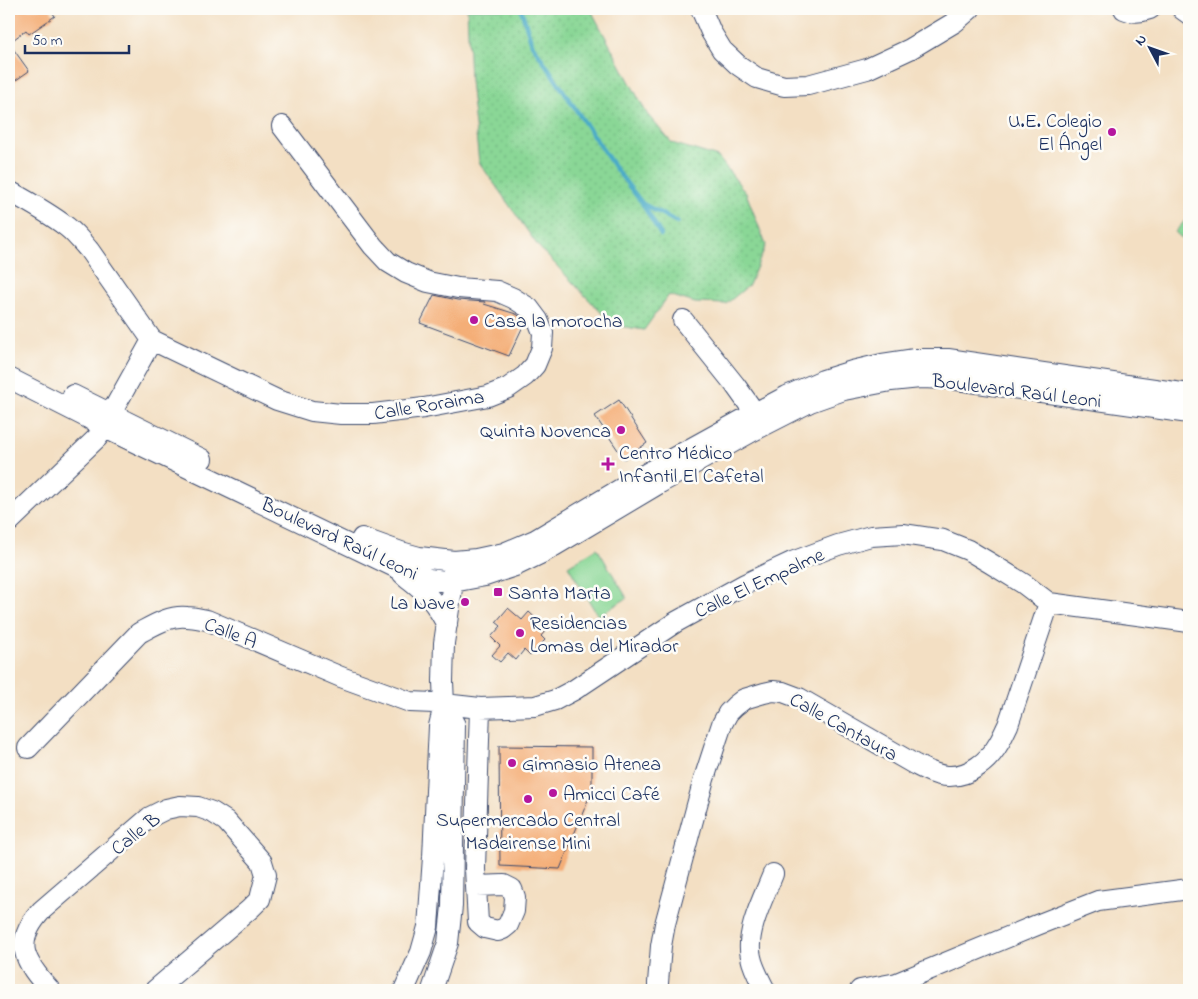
<svg xmlns="http://www.w3.org/2000/svg" width="1198" height="999" font-family="'Indie Flower',sans-serif">
<style>
.grass{fill:#8ad796;stroke:#52837a}
.park{fill:url(#park-dots);stroke:#52837a}
.lines{fill:none;stroke-linecap:round;stroke-linejoin:round}
.stream{stroke:#49aac8;stroke-width:4.5}
.building{fill:#f4ae77}
.minor-casing{stroke:#3b496d;stroke-width:22}
.minor{stroke:#fff;stroke-width:20}
.poi-dot{fill:#b5179e;stroke:#fdfcf7;stroke-width:2}
.labels{text-anchor:middle;stroke-width:5;stroke-linejoin:round;paint-order:stroke}
.poi-label{font-size:20px;fill:#1b2f5e;stroke:#fdfcf7;text-anchor:start}
.street-label{font-size:20px;fill:#1b2f5e;stroke:#fdfcf7}
</style>
<defs>
<pattern id="park-dots" width="8" height="8" patternUnits="userSpaceOnUse" patternTransform="scale(1.25)"><rect width="8" height="8" fill="#8ad796"/><path d="M2 2h.1M6 6h.1" fill="none" stroke="#76b984" stroke-width="1.8" stroke-linecap="round"/></pattern>
</defs>
<rect width="100%" height="100%" fill="#fdfcf7"/>
<filter id="ink" filterUnits="userSpaceOnUse"><feTurbulence type="fractalNoise" baseFrequency=".02" numOctaves="2"/><feDisplacementMap in="SourceGraphic" scale="10" xChannelSelector="R" yChannelSelector="G"/><feConvolveMatrix kernelMatrix="1 2 1 2 8 2 1 2 1" color-interpolation-filters="sRGB"/></filter>
<filter id="wash" filterUnits="userSpaceOnUse"><feTurbulence type="fractalNoise" baseFrequency=".0096" numOctaves="4" result="noise"/><feDisplacementMap in="SourceGraphic" scale="20" xChannelSelector="R" yChannelSelector="G"/><feGaussianBlur stdDeviation="1.12" result="paint"/><feColorMatrix in="noise" values="0 0 0 0 0 0 0 0 0 0 0 0 0 0 0 0 0 1.4 0 .05"/><feComposite in="paint" operator="in"/></filter>
<g filter="url(#wash)">
<rect width="100%" height="100%" fill="#f3dfc3"/>
<!-- grass -->
<path class="grass" d="M1189 216V245L1175 232Z
M597 548 627 598 598 616 568 566Z"/>
<!-- park -->
<path class="park" d="M467 9H592L593 14 647 114 672 143 718 157 746 193 766 245 749 285 726 304 695 303 669 295 644 330 613 325 538 246 479 162 470 81Z"/>
<g class="lines">
<!-- stream -->
<path class="stream" d="M521 9 532 44 615 168 642 203 661 235
M643 204 677 222"/>
</g>
<g id="blocks">
<!-- building -->
<path class="building" d="M9 9H50L55 16 29 34 26 30 9 43Z
M9 43 29 71 9 85Z
M434 295 457 300 485 302 484 304 516 314 521 317 525 322 509 356 420 323Z
M619 400 647 443 624 459 595 416Z
M508 608 522 620 529 612 547 629 541 636 545 640 530 656 524 650 516 660 508 653 500 662 492 655 500 646 491 637 501 626 496 622Z
M499 746 592 747V790L560 869 500 866Z"/>
</g>
</g>
<g filter="url(#ink)">
<use href="#blocks" fill-opacity="0" stroke="#3b496d" stroke-width="1"/>
<g class="lines">
<!-- minor casing -->
<g class="minor-casing">
<path id="minor" d="M701 9 711 32 722 50 738 65 757 78 784 86 808 85 867 69 910 49 955 22 970 9
M1124 9C1133 13 1142 12 1150 9
M1182 9 1189 14
M9 191C29 202 49 213 67 227 75 233 82 242 89 250L152 340 277 400 312 411 341 414H373L424 408 488 396 508 388 525 376 535 365 542 348 543 333 538 320 529 308 513 298 497 291 458 288 428 282 406 273 388 262 373 246 282 126
M683 320 735 385 755 413
M9 378 88 418 103 427 397 568 429 579 453 582 485 576 515 566 544 552 660 483 753 431 810 402 844 390 891 381 920 378 950 379 1189 413
M73 395 202 459
M9 522 98 437 152 340
M362 538 401 552 419 557 454 561 476 559 504 553 535 540 659 466 755 413 787 396 823 380 852 371 882 364 915 359H948L1189 394
M403 574C411 581 420 587 427 595 436 604 441 614 447 625
M28 748 139 633C154 625 169 615 187 617 194 617 201 619 207 620L341 677 410 702 435 703 480 708 535 706 555 700 574 690 676 622 745 584 792 562 838 545 871 536 903 534 943 540 968 550 990 563 1024 584 1049 603 1189 622
M476 886 504 885 512 889 515 897 514 911 508 925 503 929 498 931 485 928 478 922 475 869 480 708
M50 990C24 961 12 943 42 910L150 817 166 809 180 806 198 807 212 812 226 821 262 862 266 875 260 899 250 909 155 990
M404 990 421 952 428 927 433 857 439 726 444 705 443 681 444 643 453 582V568
M432 990 448 943 452 906 455 725 444 705
M658 990V983L661 946 665 924 704 779 717 739 722 724 728 713 735 706 744 699 764 693 773 691 783 692 799 698 914 764C924 769 936 776 948 776 969 777 989 761 999 743 1002 738 1005 731 1008 725L1049 603
M765 990C760 980 753 968 751 957 745 932 764 897 773 874
M860 990 897 983
M899 990 897 983 1037 925 1098 901 1189 889"/>
</g>
<!-- minor -->
<use href="#minor" class="minor"/>
</g>
</g>
<!-- markers -->
<g class="poi-dot">
<circle cx="1112" cy="132" r="5"/>
<circle cx="474" cy="320" r="5"/>
<circle cx="621" cy="430" r="5"/>
<path d="M605.5 456.5h5v5h5v5h-5v5h-5v-5h-5v-5h5z"/>
<rect x="493" y="587" width="10" height="10" rx="2.5"/>
<circle cx="465" cy="602" r="5"/>
<circle cx="520" cy="633" r="5"/>
<circle cx="512" cy="763" r="5"/>
<circle cx="553" cy="793" r="5"/>
<circle cx="528" cy="799" r="5"/>
</g>
<g class="labels">
<!-- poi labels -->
<g class="poi-label">
<text x="1102" y="127" text-anchor="end">U.E. Colegio<tspan x="1102" dy="23">El Ángel</tspan></text>
<text x="484" y="327">Casa la morocha</text>
<text x="611" y="437" text-anchor="end">Quinta Novenca</text>
<text x="619" y="459">Centro Médico<tspan x="619" dy="23">Infantil El Cafetal</tspan></text>
<text x="508" y="599">Santa Marta</text>
<text x="455" y="609" text-anchor="end">La Nave</text>
<text x="530" y="629">Residencias<tspan x="530" dy="23">Lomas del Mirador</tspan></text>
<text x="522" y="770">Gimnasio Atenea</text>
<text x="563" y="800">Amicci Café</text>
<text x="528" y="826" text-anchor="middle">Supermercado Central<tspan x="528" dy="23">Madeirense Mini</tspan></text>
</g>
<!-- street labels -->
<g class="street-label">
<text transform="translate(1017 390) rotate(7)" y="7">Boulevard Raúl Leoni</text>
<text transform="translate(429 404) rotate(-9)" y="7">Calle Roraima</text>
<text transform="translate(340 538) rotate(25)" y="7">Boulevard Raúl Leoni</text>
<text transform="translate(759 582) rotate(-25)" y="7">Calle El Empalme</text>
<text transform="translate(231 632) rotate(21)" y="7">Calle A</text>
<text transform="translate(844 726) rotate(29)" y="7">Calle Cantaura</text>
<text transform="translate(135 833) rotate(-38)" y="7">Calle B</text>
</g>
</g>
<!-- margin -->
<rect width="1198" height="999" fill="none" stroke="#fdfcf7" stroke-width="30"/>
<!-- north arrow -->
<g transform="translate(1150 48) rotate(311)" stroke="#fdfcf7" stroke-width="4" paint-order="stroke">
<path d="M0-4L9 19L0 12L-9 19Z" fill="#1b2f5e"/>
<text y="-8" font-size="14" font-weight="bold" text-anchor="middle" fill="#1b2f5e">N</text>
</g>
<!-- scale -->
<path d="M25 45v8h104v-8" fill="none" stroke="#1b2f5e" stroke-width="2.5"/>
<text x="32" y="45" font-size="15" fill="#1b2f5e" stroke="#fdfcf7" stroke-width="4" paint-order="stroke">50 m</text>
</svg>
